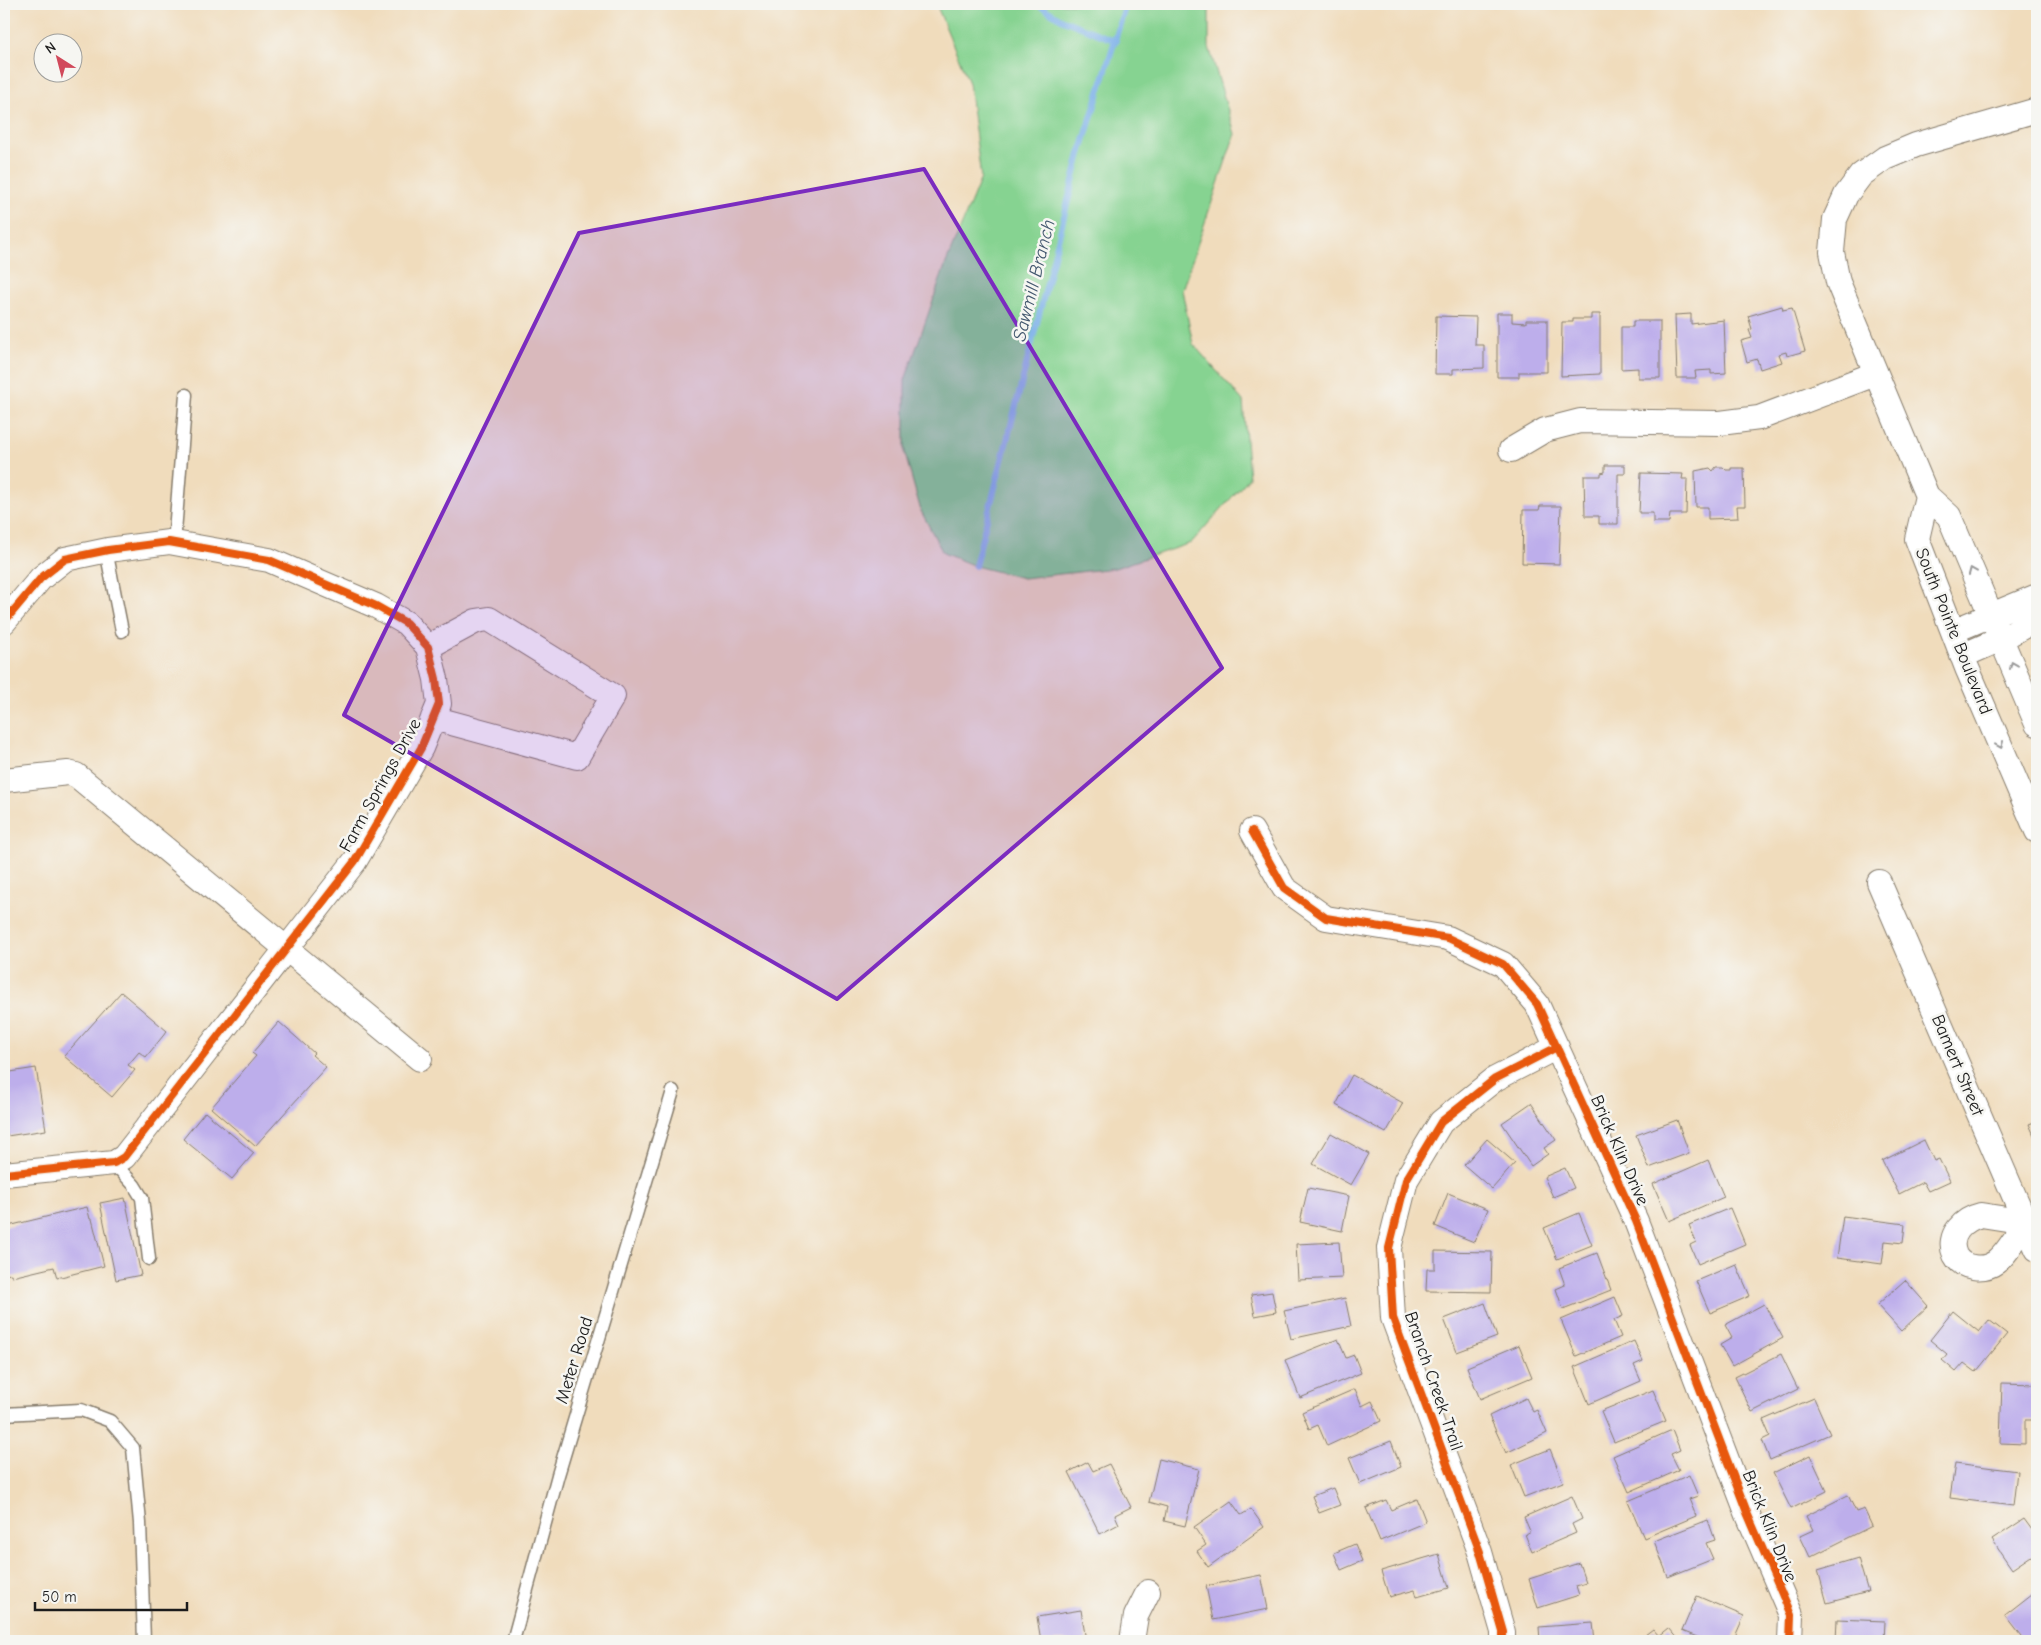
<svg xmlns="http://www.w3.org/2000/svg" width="2041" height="1645" font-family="'Comic Neue',sans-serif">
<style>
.green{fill:#86d391;stroke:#517856}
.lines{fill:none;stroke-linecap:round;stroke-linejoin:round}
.stream{stroke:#7bb0e9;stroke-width:6}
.building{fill:#bdaeeb}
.service-casing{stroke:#867c6c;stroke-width:15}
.minor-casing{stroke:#867c6c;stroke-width:26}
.service{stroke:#fff;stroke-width:12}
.minor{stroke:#fff;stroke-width:24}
.cycleway-casing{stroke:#f6f6f2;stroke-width:11}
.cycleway{stroke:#e8590c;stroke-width:8}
.oneway{stroke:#999}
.marked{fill:#7b2cbf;fill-opacity:0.2;stroke:#7b2cbf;stroke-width:4;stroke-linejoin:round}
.labels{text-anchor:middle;stroke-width:5;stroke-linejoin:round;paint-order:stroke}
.street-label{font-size:18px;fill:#1c1c1c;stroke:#f6f6f2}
.water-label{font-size:19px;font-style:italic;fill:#42576e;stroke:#f6f6f2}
</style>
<rect width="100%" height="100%" fill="#f6f6f2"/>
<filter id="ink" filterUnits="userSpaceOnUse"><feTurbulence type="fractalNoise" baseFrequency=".02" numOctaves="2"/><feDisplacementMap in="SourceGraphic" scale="10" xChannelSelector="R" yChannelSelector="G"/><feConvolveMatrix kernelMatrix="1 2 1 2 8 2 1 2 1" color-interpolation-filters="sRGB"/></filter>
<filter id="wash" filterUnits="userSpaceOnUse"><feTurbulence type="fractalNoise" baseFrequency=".0096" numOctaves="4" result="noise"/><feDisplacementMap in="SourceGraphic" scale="20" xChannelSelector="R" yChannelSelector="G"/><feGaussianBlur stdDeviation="1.12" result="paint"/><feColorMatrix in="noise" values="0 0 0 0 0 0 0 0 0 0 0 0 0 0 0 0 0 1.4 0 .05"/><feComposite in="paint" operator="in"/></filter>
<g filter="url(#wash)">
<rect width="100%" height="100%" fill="#f0dcbc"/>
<!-- green -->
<path class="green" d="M936 4H1209V47L1235 134 1182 290 1193 344 1243 401 1249 478 1191 543 1115 568 1023 578 975 566 943 553 921 511 905 454V380L946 263 981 178 969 83Z"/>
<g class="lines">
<!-- stream -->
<path class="stream" d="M1037 4 1063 20 1116 41
M975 566 1080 154 1126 4"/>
</g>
<g id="blocks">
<!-- building -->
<path class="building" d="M1782 306 1783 310 1792 308 1805 351 1787 356 1786 352 1779 354 1782 362 1760 369 1757 359 1747 362 1741 341 1752 338 1749 330 1752 329 1748 316Z
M1497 313H1512V322L1526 323V320H1547V372H1519V377H1497Z
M1591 314H1600V374L1561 376 1562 322H1573V319H1591Z
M1691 314V324L1724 320 1726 373 1711 374V370L1695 371 1696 378H1677L1675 315Z
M1436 316 1476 317 1475 345H1484V368L1453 369V374H1435Z
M1633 321H1660V378H1638V368L1621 369V327H1633Z
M1605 465H1625V474H1618V524H1599V516H1585L1584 476H1601V473L1605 472Z
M1716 467H1723L1726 470H1731V468H1744L1745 506H1737L1738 518 1708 519V507H1696L1695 471 1710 468 1713 471Z
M1641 473 1683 474 1682 479H1687L1686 514H1670L1669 522H1653V513H1639Z
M1540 506H1561L1559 564 1522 563 1523 510H1539Z
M121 992 167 1031 146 1057 139 1052 128 1065 135 1070 112 1097 64 1056Z
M279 1022 314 1053 312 1055 326 1067 255 1146 211 1108 256 1056 252 1053Z
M36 1068 46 1130 7 1136 6 1130H4V1073Z
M1352 1075 1403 1103 1386 1133 1336 1105Z
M1531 1103 1556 1140 1544 1148 1548 1154 1531 1166 1502 1123Z
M205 1112 254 1153 232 1179 183 1139Z
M1677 1120 1689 1153 1649 1168 1636 1135Z
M2037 1121V1142L2029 1124Z
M1331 1133 1369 1154 1351 1185 1313 1164Z
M1487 1139 1515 1163 1492 1189 1464 1165Z
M1924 1140 1934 1161 1939 1159 1950 1181 1928 1191 1923 1182 1899 1194 1882 1161Z
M1708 1160 1724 1197 1669 1221 1653 1184Z
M1565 1168 1574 1188 1553 1197 1544 1177Z
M1308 1188 1349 1196 1342 1231 1300 1222Z
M1448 1193 1488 1209 1474 1242 1435 1226Z
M125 1198 141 1275 116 1280 100 1203Z
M87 1207 90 1219H92L104 1266 57 1278 54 1267 12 1277 11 1274 4 1275V1227Z
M1730 1208 1745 1244 1698 1264 1690 1245 1696 1242 1689 1225Z
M1579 1213 1592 1245 1557 1259 1544 1228Z
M1843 1216 1905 1224 1903 1243 1885 1241 1882 1264 1837 1258Z
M1339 1242 1342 1278 1298 1280 1296 1244Z
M1435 1251 1492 1252 1491 1292 1426 1291 1427 1269H1435Z
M1597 1253 1611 1290 1563 1309 1556 1289 1565 1285 1559 1268Z
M1736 1264 1750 1296 1710 1313 1696 1281Z
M1905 1280 1928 1306 1901 1331 1877 1305Z
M1272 1292 1276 1312 1255 1316 1251 1295Z
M1615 1297 1623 1316 1614 1320 1621 1337 1576 1356 1561 1320Z
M1345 1298 1351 1326 1291 1339 1284 1311Z
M1485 1303 1497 1337 1457 1352 1444 1319Z
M1764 1304 1783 1338 1732 1366 1720 1345 1732 1338 1725 1325Z
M1953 1311 1979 1332 1989 1320 2007 1334 1976 1372 1964 1363 1956 1372 1942 1360 1947 1354 1930 1340Z
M1338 1339 1346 1358 1354 1355 1361 1373 1300 1398 1285 1360Z
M1634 1341 1643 1361 1634 1365 1641 1381 1589 1404 1574 1367Z
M1519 1345 1532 1377 1480 1399 1467 1367Z
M1781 1354 1798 1389 1752 1412 1735 1377Z
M2002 1383 2036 1384 2035 1420H2025V1444L2000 1443Z
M1355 1389 1362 1406 1372 1401 1381 1421 1327 1446 1318 1425 1309 1429 1302 1412Z
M1653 1390 1666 1421 1614 1442 1601 1411Z
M1526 1398 1533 1412 1537 1410 1547 1433 1506 1453 1489 1416Z
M1814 1398 1830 1434 1770 1460 1762 1440 1770 1436 1763 1420Z
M1672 1430 1680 1450 1671 1454 1679 1470 1629 1492 1613 1456Z
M1391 1441 1401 1467 1360 1484 1349 1458Z
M1550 1449 1563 1482 1524 1497 1511 1465Z
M1810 1455 1827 1491 1791 1509 1773 1473Z
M1159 1459 1199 1469 1185 1526 1164 1521 1167 1507 1149 1502Z
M1088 1462 1093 1471 1109 1464 1131 1507 1115 1515 1119 1524 1100 1534 1069 1472Z
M1955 1463 2017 1471 2013 1506 1950 1498Z
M1689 1475 1698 1496 1689 1499 1696 1516 1644 1538 1628 1501Z
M1333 1488 1340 1505 1319 1513 1312 1496Z
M1848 1495 1856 1512 1864 1509 1872 1526 1810 1557 1800 1536 1813 1530 1806 1516Z
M1572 1496 1582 1519 1572 1524 1576 1533 1532 1552 1525 1534 1530 1531 1524 1517Z
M1417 1499 1426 1522 1380 1541 1366 1508 1386 1500 1391 1510Z
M1231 1501 1241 1515 1251 1509 1264 1527 1208 1567 1197 1551 1206 1545 1194 1527Z
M2024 1519 2032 1530 2037 1526V1552L2012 1569 1992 1540Z
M1708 1520 1715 1540 1706 1543 1713 1559 1668 1577 1654 1541Z
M1355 1544 1362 1561 1341 1570 1334 1553Z
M1439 1554 1449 1588 1417 1597 1415 1590 1389 1597 1381 1571Z
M1858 1558 1868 1592 1827 1603 1818 1570Z
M1579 1563 1586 1583 1576 1586 1579 1595 1538 1608 1529 1579Z
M1261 1575 1268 1609 1213 1620 1206 1586Z
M2037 1590V1641H2025L2005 1615Z
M1697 1596 1744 1616 1733 1641H1707L1682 1631Z
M1081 1610 1086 1641H1041L1037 1617Z
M1837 1619 1885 1621 1884 1641H1836Z
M1593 1623 1595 1641H1540L1539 1627Z
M1669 1628 1680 1641H1637L1653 1629 1659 1636Z"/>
</g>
</g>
<g filter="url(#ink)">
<use href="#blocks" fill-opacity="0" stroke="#867c6c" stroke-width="1"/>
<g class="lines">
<!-- service casing -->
<g class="service-casing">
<path id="service" d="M174 544 186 395
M106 550 122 631
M114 1163 134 1185 142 1198 149 1259
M4 1414 81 1410 110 1421 133 1448 140 1523 144 1641
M513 1641 558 1475 673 1091"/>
</g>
<!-- minor casing -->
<g class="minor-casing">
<path id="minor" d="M1511 450 1545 430 1580 421 1720 423 1759 418 1875 374
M1927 496 1838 282 1832 252 1835 219 1846 195 1861 175 1885 158 1916 145 2037 110
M4 622 41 578 65 559 108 550 169 542 269 560 376 606 406 623 428 647 436 679 439 704 421 748 355 861 124 1157 114 1163 4 1174
M1953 631 2037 596
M428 647 476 621 489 619 613 696 577 757 433 718
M1962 656 2001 639 2037 619
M2037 724 1949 516 1927 496 1917 539 1967 668 2037 831
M4 780 68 773 76 775 420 1059
M1252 831 1284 888 1326 918 1448 938 1503 964 1537 1004 1636 1221 1748 1515 1791 1615 1790 1641
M1879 882 2037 1249
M1981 1215 2026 1222C2017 1235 2008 1253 1996 1262 1984 1271 1962 1269 1955 1255 1946 1235 1964 1219 1981 1215Z
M1132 1641 1136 1616 1148 1592
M1503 1641V1632L1480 1552 1393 1318 1389 1248 1406 1180 1441 1122 1495 1079 1557 1047"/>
</g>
<!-- service -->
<use href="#service" class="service"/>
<!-- minor -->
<use href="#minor" class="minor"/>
<!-- cycleway casing -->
<g class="cycleway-casing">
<path id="cycleway" d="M4 622 41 578 65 559 108 550 169 542 269 560 376 606 406 623 428 647 436 679 439 704 421 748 355 861 124 1157 114 1163 4 1174
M1252 831 1284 888 1326 918 1448 938 1503 964 1537 1004 1636 1221 1748 1515 1791 1615 1790 1641
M1503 1641V1632L1480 1552 1393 1318 1389 1248 1406 1180 1441 1122 1495 1079 1557 1047"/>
</g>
<!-- cycleway -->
<use href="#cycleway" class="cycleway"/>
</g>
<!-- one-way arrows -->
<defs><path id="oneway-chevron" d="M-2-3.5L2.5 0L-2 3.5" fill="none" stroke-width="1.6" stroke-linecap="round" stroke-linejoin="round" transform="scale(1.25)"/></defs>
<g class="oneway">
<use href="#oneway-chevron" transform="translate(1972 571) rotate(-113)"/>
<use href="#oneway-chevron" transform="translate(2013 665) rotate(-113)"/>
<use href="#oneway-chevron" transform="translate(2000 745) rotate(67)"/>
</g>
</g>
<!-- marked area -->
<path class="marked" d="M924 169 1222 668 837 999 344 715 579 233Z"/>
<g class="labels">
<!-- street labels -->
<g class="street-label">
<text transform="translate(1954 631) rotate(68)" y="6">South Pointe Boulevard</text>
<text transform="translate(380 785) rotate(-61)" y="6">Farm Springs Drive</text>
<text transform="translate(1958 1065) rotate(67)" y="6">Bamert Street</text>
<text transform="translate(1620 1150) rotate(66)" y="6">Brick Klin Drive</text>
<text transform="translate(574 1360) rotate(-73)" y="6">Meter Road</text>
<text transform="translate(1434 1381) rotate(71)" y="6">Branch Creek Trail</text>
<text transform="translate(1770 1526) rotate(68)" y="6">Brick Klin Drive</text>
</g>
<!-- water labels -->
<g class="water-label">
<text transform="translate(1033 280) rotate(-76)" y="7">Sawmill Branch</text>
</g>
</g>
<!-- margin -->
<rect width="2041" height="1645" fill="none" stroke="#f6f6f2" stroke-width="20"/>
<!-- north arrow -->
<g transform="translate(58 58) rotate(324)"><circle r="24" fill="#f6f6f2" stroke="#9f9f9c"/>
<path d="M0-4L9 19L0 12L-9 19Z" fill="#d1495b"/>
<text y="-8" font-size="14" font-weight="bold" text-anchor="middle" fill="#1c1c1c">N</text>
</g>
<!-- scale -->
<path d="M35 1602v8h152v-8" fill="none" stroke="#1c1c1c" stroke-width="2.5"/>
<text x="42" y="1602" font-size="15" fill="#1c1c1c" stroke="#f6f6f2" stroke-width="4" paint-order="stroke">50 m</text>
</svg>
